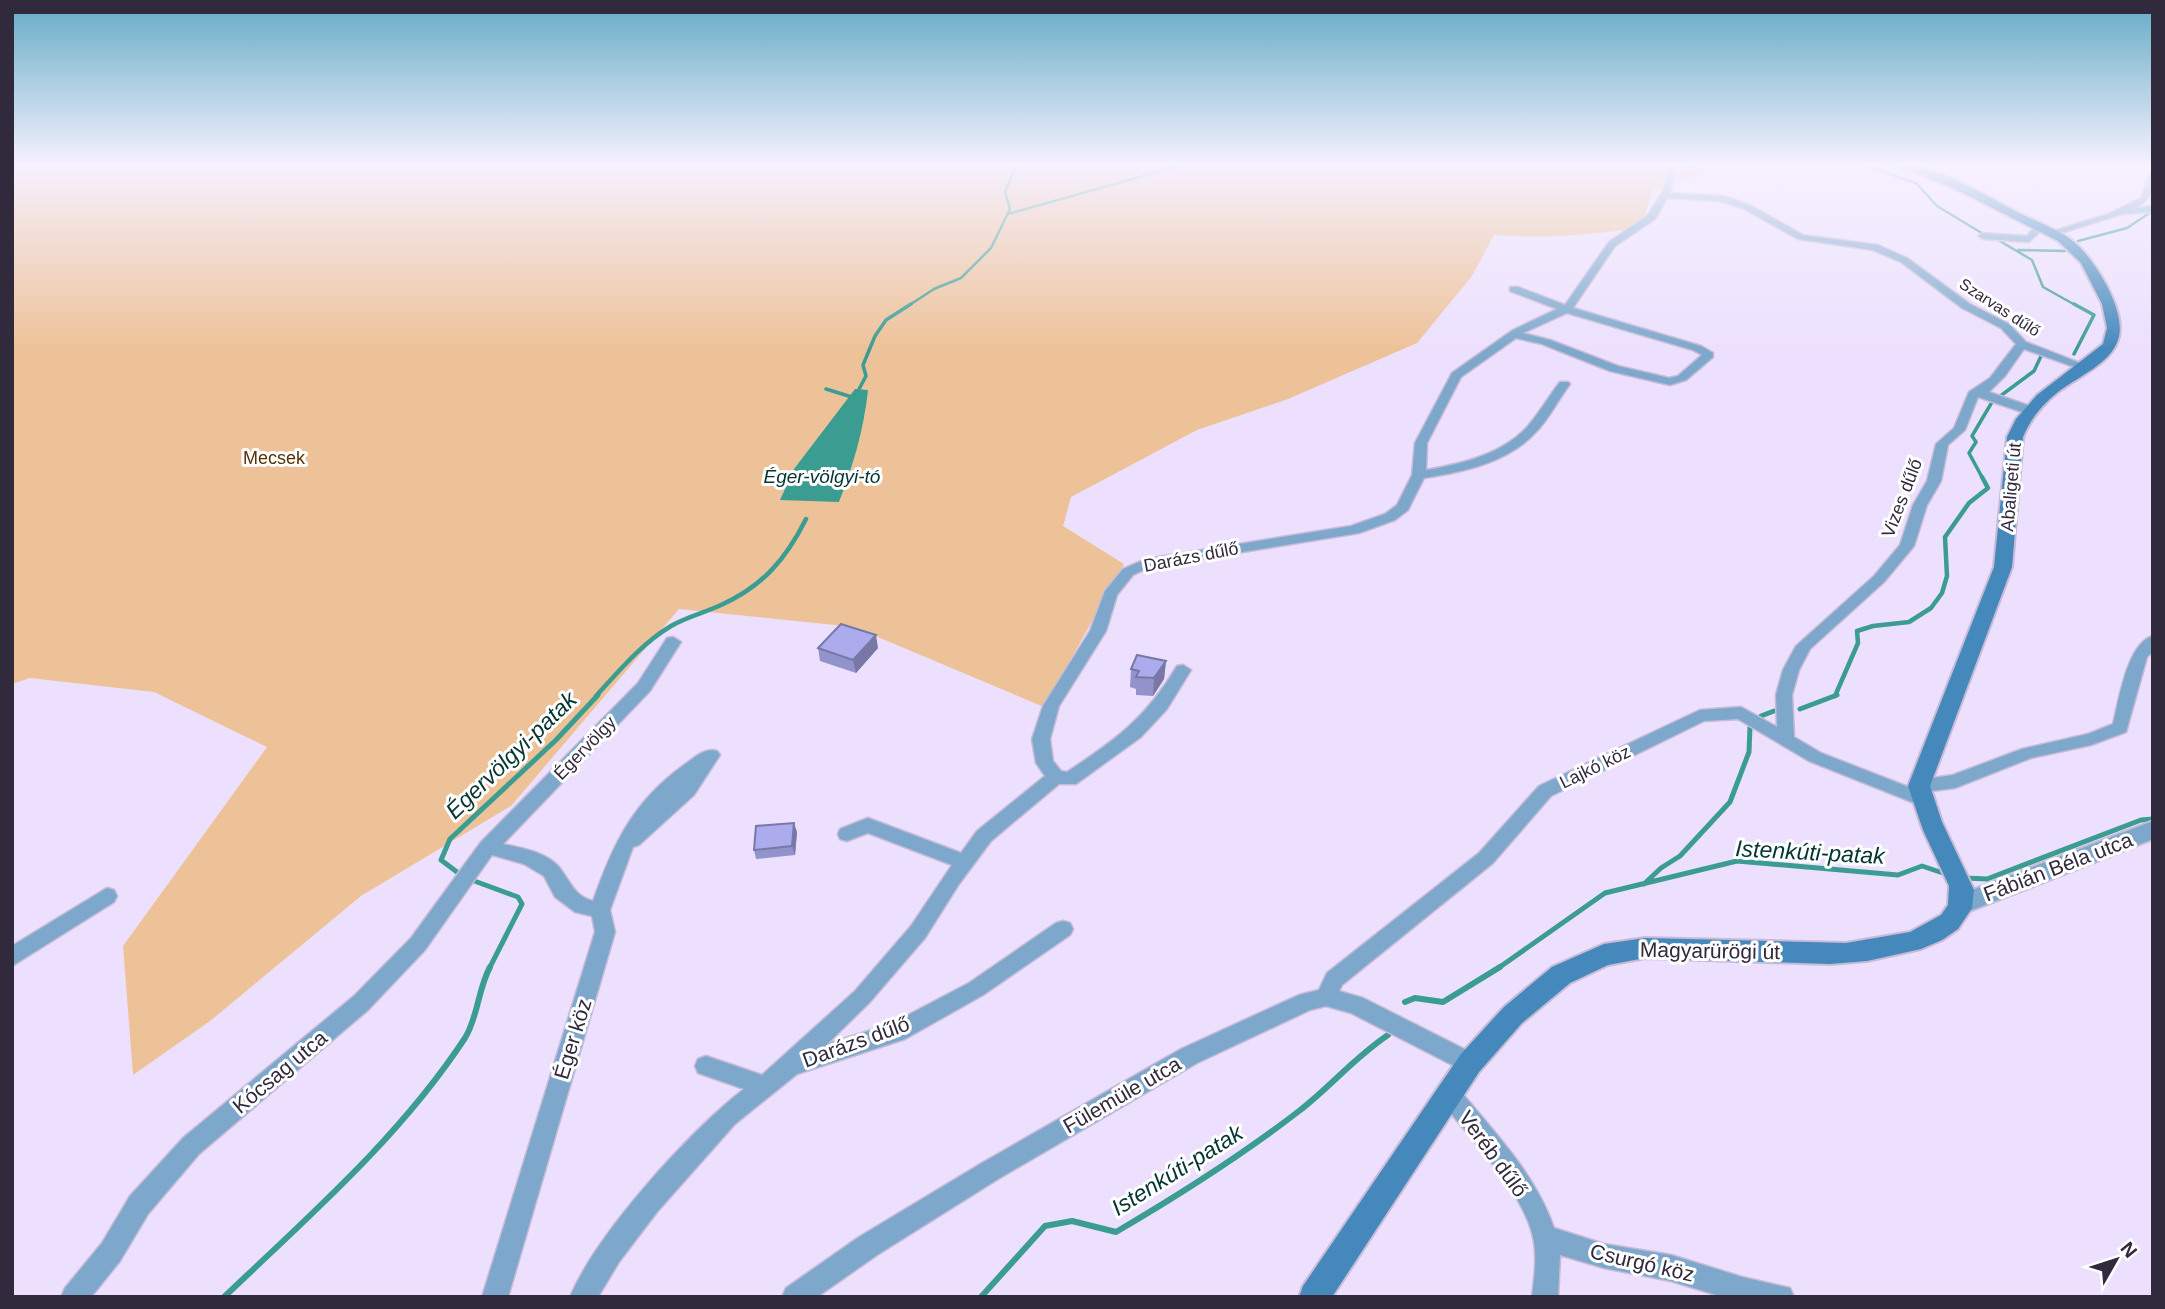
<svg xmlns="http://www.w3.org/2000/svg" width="2165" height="1309" font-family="Arial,sans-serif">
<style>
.green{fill:#eec298;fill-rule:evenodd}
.water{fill:#3b9d91}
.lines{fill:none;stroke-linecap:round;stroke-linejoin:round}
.stream-far4{stroke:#3b9d91;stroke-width:2.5}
.stream-far3{stroke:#3b9d91;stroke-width:3.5}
.stream-far2{stroke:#3b9d91;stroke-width:4.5}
.stream-far1{stroke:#3b9d91;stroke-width:5}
.stream{stroke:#3b9d91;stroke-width:6}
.minor-casing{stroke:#c7bbd7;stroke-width:3}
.tertiary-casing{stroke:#c7bbd7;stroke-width:4}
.secondary-casing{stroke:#c7bbd7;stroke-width:4}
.minor{fill:#7da8cb;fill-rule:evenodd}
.tertiary{fill:#7da8cb;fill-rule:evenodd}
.secondary{fill:#4588bb;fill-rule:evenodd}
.wall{fill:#9393cc}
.shaded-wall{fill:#7878a6}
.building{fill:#ababed;stroke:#7878a6;stroke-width:2}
.labels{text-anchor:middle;stroke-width:6;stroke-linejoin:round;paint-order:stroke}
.far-street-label{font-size:16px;fill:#31293c;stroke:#fff}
.park-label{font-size:18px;fill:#553208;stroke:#fff}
.street-label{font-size:18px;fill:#31293c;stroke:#fff}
.water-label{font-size:19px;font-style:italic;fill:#053530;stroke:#fff}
.near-street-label{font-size:21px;fill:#31293c;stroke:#fff}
.near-water-label{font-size:23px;font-style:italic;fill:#053530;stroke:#fff}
</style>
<rect width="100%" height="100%" fill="#ece0fe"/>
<!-- green -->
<path class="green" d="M12 166H1690L1706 172 1653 190 1642 223 1638 228C1589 235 1543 239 1494 235L1472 276 1417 343 1288 399 1197 430 1071 497 1063 526 1124 564 1044 707 854 627 679 609 511 806 361 896 210 1021 133 1075 123 946 267 747 154 692 30 678 12 684ZM865 413 850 473 839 502 794 469 826 429Z"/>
<!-- water -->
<path class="water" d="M855 389 868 390C864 429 853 466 839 502L780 500 794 469Z"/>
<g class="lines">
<!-- stream-far4 -->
<path class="stream-far4" d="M1867 166 1916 183 1937 206 1985 235
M1008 214 1179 166
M1998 240 2032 260 2043 287 2077 306
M2078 241 2127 228 2151 212
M2018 250 2065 251 2067 247
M908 306 934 289 961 278 991 248 1010 209 1005 192 1016 166"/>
<!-- stream-far3 -->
<path class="stream-far3" d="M2074 304 2094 315 2074 354
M826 389 855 398
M857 393 866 376 863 365 875 336 886 320 911 304
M1999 397 2034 371 2042 354
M1983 479 1969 453 1976 442 1972 436 1992 402"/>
<!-- stream-far2 -->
<path class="stream-far2" d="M596 696C619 671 641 644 671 626 686 617 704 613 721 605 763 586 786 559 806 519
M1835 696 1858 643 1857 631 1873 626 1909 622 1931 608 1942 593 1947 576 1945 537 1969 503 1988 488 1982 477"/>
<!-- stream-far1 -->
<path class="stream-far1" d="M1800 709 1837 695
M1761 716 1774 711
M461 875 441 860 450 839 556 740 598 695
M1965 878 1987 879 2141 820 2153 819
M469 879 518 897 522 904 489 969
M1644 884 1661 868 1680 856 1730 802 1749 752 1750 727
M1497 969 1605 893 1737 861 1898 875 1922 866 1946 874"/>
<!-- stream -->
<path class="stream" d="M1405 1002 1415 998 1443 1002 1500 967
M224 1297C309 1216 400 1137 465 1038 478 1017 478 989 490 967
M981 1297 1045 1226 1072 1221 1116 1232C1179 1195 1241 1156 1299 1111 1330 1087 1355 1057 1388 1035"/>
<!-- minor casing -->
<g class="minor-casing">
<path id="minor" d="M1669 166H1677L1670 193 1724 196 1750 205 1803 235 1878 245 1907 258 1970 304 2009 324 2026 342 2090 367 2080 369 2024 349 2005 376 1989 392 2033 407V413H2025L1978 397 1965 430 1948 445 1941 481 1927 505 1914 546 1884 582 1810 649 1799 670 1792 695 1794 737 1821 753 1911 788 1913 781 1953 775 2022 749 2088 734 2113 724C2119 701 2127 643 2153 636V651L2147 657 2126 732 2091 745 2031 758 1955 788 1923 792 1931 799 1928 804 1922 806 1809 761 1738 719 1704 721 1551 796 1493 863 1342 985 1339 991 1363 998 1478 1056 1481 1063 1478 1070 1470 1073 1462 1070 1351 1013 1326 1006 1310 1010 1197 1063 998 1179 877 1255 817 1297H782L786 1288 859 1237 982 1163 1181 1049 1299 995 1319 990 1327 973 1479 853 1539 786 1700 710 1741 707 1777 727 1776 695 1783 670 1796 646 1874 576 1900 545 1913 505 1927 481 1936 444 1954 428 1969 392 1990 378 2016 344 2001 328 1962 308 1901 262 1873 250 1798 239 1744 209 1720 201 1667 198 1655 219 1615 246 1573 308 1701 346 1713 353V357L1686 380 1670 385 1610 371 1542 344 1516 338 1461 377 1427 443 1426 470C1462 464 1503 454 1528 426 1540 412 1549 396 1560 382H1568L1570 384C1558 400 1549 419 1535 433 1507 463 1462 472 1424 478L1408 510 1395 520 1359 533 1150 567 1133 575 1117 595 1106 631 1059 706 1050 739 1053 761 1061 771 1067 772C1117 739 1146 718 1177 666L1183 665 1191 670 1167 709 1141 737 1076 784H1059L991 841 959 884 925 938 869 1003 827 1044 891 1024 969 983 1056 923 1063 921 1070 923 1073 929 1070 935 983 995 905 1039 797 1074 735 1124 657 1212 619 1262 598 1297H570C597 1233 689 1132 744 1089L698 1073 695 1066 698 1059 706 1056 762 1075 855 991 911 926 952 865 868 833 847 841 840 839 838 834 840 829 868 818 961 853 977 831 1045 776 1036 763 1032 739 1043 706 1090 631 1105 591 1123 569 1146 559 1351 526 1385 514 1397 505 1412 475 1415 443 1452 373 1513 330 1557 309 1510 291V287H1518L1565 305 1609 242 1648 215 1663 191ZM1567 313 1693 350 1702 355 1678 376 1669 378 1618 366 1550 340 1523 333Z
M2153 173C2153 191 2152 199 2135 208L2153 206V212L2122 214 2052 236 2047 233 2108 214 2141 198 2149 175Z
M2038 223 2041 224 2043 229 2029 242 1983 239 1978 236 1983 233 2027 236Z
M673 637 681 642 650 691 503 844C521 848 546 852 559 867 570 881 574 896 593 901 614 842 633 802 684 765 694 758 705 747 717 751L720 755 694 795 639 845 633 847 610 910 615 932 508 1297H482L595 932 592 916 575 912 555 897 544 876 524 864 492 855 425 950 368 1010 199 1154 148 1214 120 1261 91 1297H61L65 1288 102 1243 130 1196 183 1138 354 996 411 938 481 842 638 683 667 638Z
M107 888 114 890 117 896 114 902 12 966V946Z
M1449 1084 1457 1087C1493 1131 1535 1173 1554 1228L1604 1244 1671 1255 1742 1277 1790 1288 1794 1297H1723L1671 1281 1604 1268 1560 1255 1558 1297H1532C1534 1279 1537 1260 1534 1242 1526 1193 1471 1140 1441 1101L1438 1094 1441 1087Z"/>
</g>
<!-- tertiary casing -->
<g class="tertiary-casing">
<path id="tertiary" d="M2153 821V839L1962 914 1954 911 1950 904 1954 897Z"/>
</g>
<!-- secondary casing -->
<g class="secondary-casing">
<path id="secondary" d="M1900 166C1943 166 1985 196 2023 215 2040 223 2059 230 2074 242 2095 259 2128 313 2118 340 2110 364 2077 377 2058 392 2042 405 2031 418 2023 437L2012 567 1930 786 1942 822 1974 890 1972 908 1958 929 1942 940 1921 949 1867 961 1830 964 1645 958 1608 965 1570 983 1522 1023 1479 1072 1332 1297H1299L1303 1286 1461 1054 1504 1007 1552 967 1604 944 1645 938 1846 943 1910 932 1941 915 1948 905 1949 886 1923 830 1908 786 1994 567 2007 437 2016 419 2037 395 2103 344 2107 328 2102 304 2081 263 2058 241 1959 191Z"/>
</g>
<!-- minor -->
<use href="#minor" class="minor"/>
<!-- tertiary -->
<use href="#tertiary" class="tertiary"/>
<!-- secondary -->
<use href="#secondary" class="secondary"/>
</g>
<!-- wall -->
<path class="wall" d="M818 648H878L856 673 820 661Z
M1166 661 1164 679 1153 696 1136 695V689L1130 687 1131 669Z
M797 832 795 855 756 859 754 850Z"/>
<!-- shaded-wall -->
<path class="shaded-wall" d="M876 635 878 648 856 673 853 660Z
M1166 661 1164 679 1153 696 1154 678Z
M794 823 797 832 795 855 792 846Z"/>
<!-- building -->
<path class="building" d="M841 624 876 635 853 660 818 648Z
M1137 655 1166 661 1154 678 1136 677 1139 671 1131 669Z
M794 823 792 846 754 850 756 826Z"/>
<!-- sky -->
<linearGradient id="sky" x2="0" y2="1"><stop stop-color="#63abc5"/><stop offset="0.47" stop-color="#f6f1ff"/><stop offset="1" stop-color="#f6f1ff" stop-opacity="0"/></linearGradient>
<rect width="2165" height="350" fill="url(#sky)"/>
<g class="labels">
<!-- far-street labels -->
<g class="far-street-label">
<text transform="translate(2000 307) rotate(33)" y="6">Szarvas dűlő</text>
</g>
<!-- park labels -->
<g class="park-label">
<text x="274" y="464">Mecsek</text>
</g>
<!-- street labels -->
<g class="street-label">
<text transform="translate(2011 487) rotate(-85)" y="6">Abaligeti út</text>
<text transform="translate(1902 498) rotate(-69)" y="6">Vizes dűlő</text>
<text transform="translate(1191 557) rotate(-11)" y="6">Darázs dűlő</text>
<text transform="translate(585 748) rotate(-46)" y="6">Égervölgy</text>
<text transform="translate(1595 767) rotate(-26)" y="6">Lajkó köz</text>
</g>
<!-- water labels -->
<g class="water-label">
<text x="822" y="483">Éger-völgyi-tó</text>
</g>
<!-- near-street labels -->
<g class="near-street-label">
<text transform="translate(2058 867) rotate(-21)" y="7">Fábián Béla utca</text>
<text transform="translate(1710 951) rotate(1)" y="7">Magyarürögi út</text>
<text transform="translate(573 1039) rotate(-73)" y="7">Éger köz</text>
<text transform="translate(856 1042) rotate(-20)" y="7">Darázs dűlő</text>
<text transform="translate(280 1072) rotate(-40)" y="7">Kócsag utca</text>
<text transform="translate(1122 1095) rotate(-30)" y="7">Fülemüle utca</text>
<text transform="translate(1493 1154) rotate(54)" y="7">Veréb dűlő</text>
<text transform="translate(1642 1263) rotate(13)" y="7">Csurgó köz</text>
</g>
<!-- near-water labels -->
<g class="near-water-label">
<text transform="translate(511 755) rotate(-44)" y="8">Égervölgyi-patak</text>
<text transform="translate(1810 852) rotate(3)" y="8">Istenkúti-patak</text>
<text transform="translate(1177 1170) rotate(-32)" y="8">Istenkúti-patak</text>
</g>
</g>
<!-- border -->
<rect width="2165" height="1309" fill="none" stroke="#31293c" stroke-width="28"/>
<!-- north arrow -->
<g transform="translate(2116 1260) rotate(51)" stroke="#ffffff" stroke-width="5" paint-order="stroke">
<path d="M0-5L12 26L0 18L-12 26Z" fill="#31293c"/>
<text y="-10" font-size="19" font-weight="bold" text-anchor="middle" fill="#31293c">N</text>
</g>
</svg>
